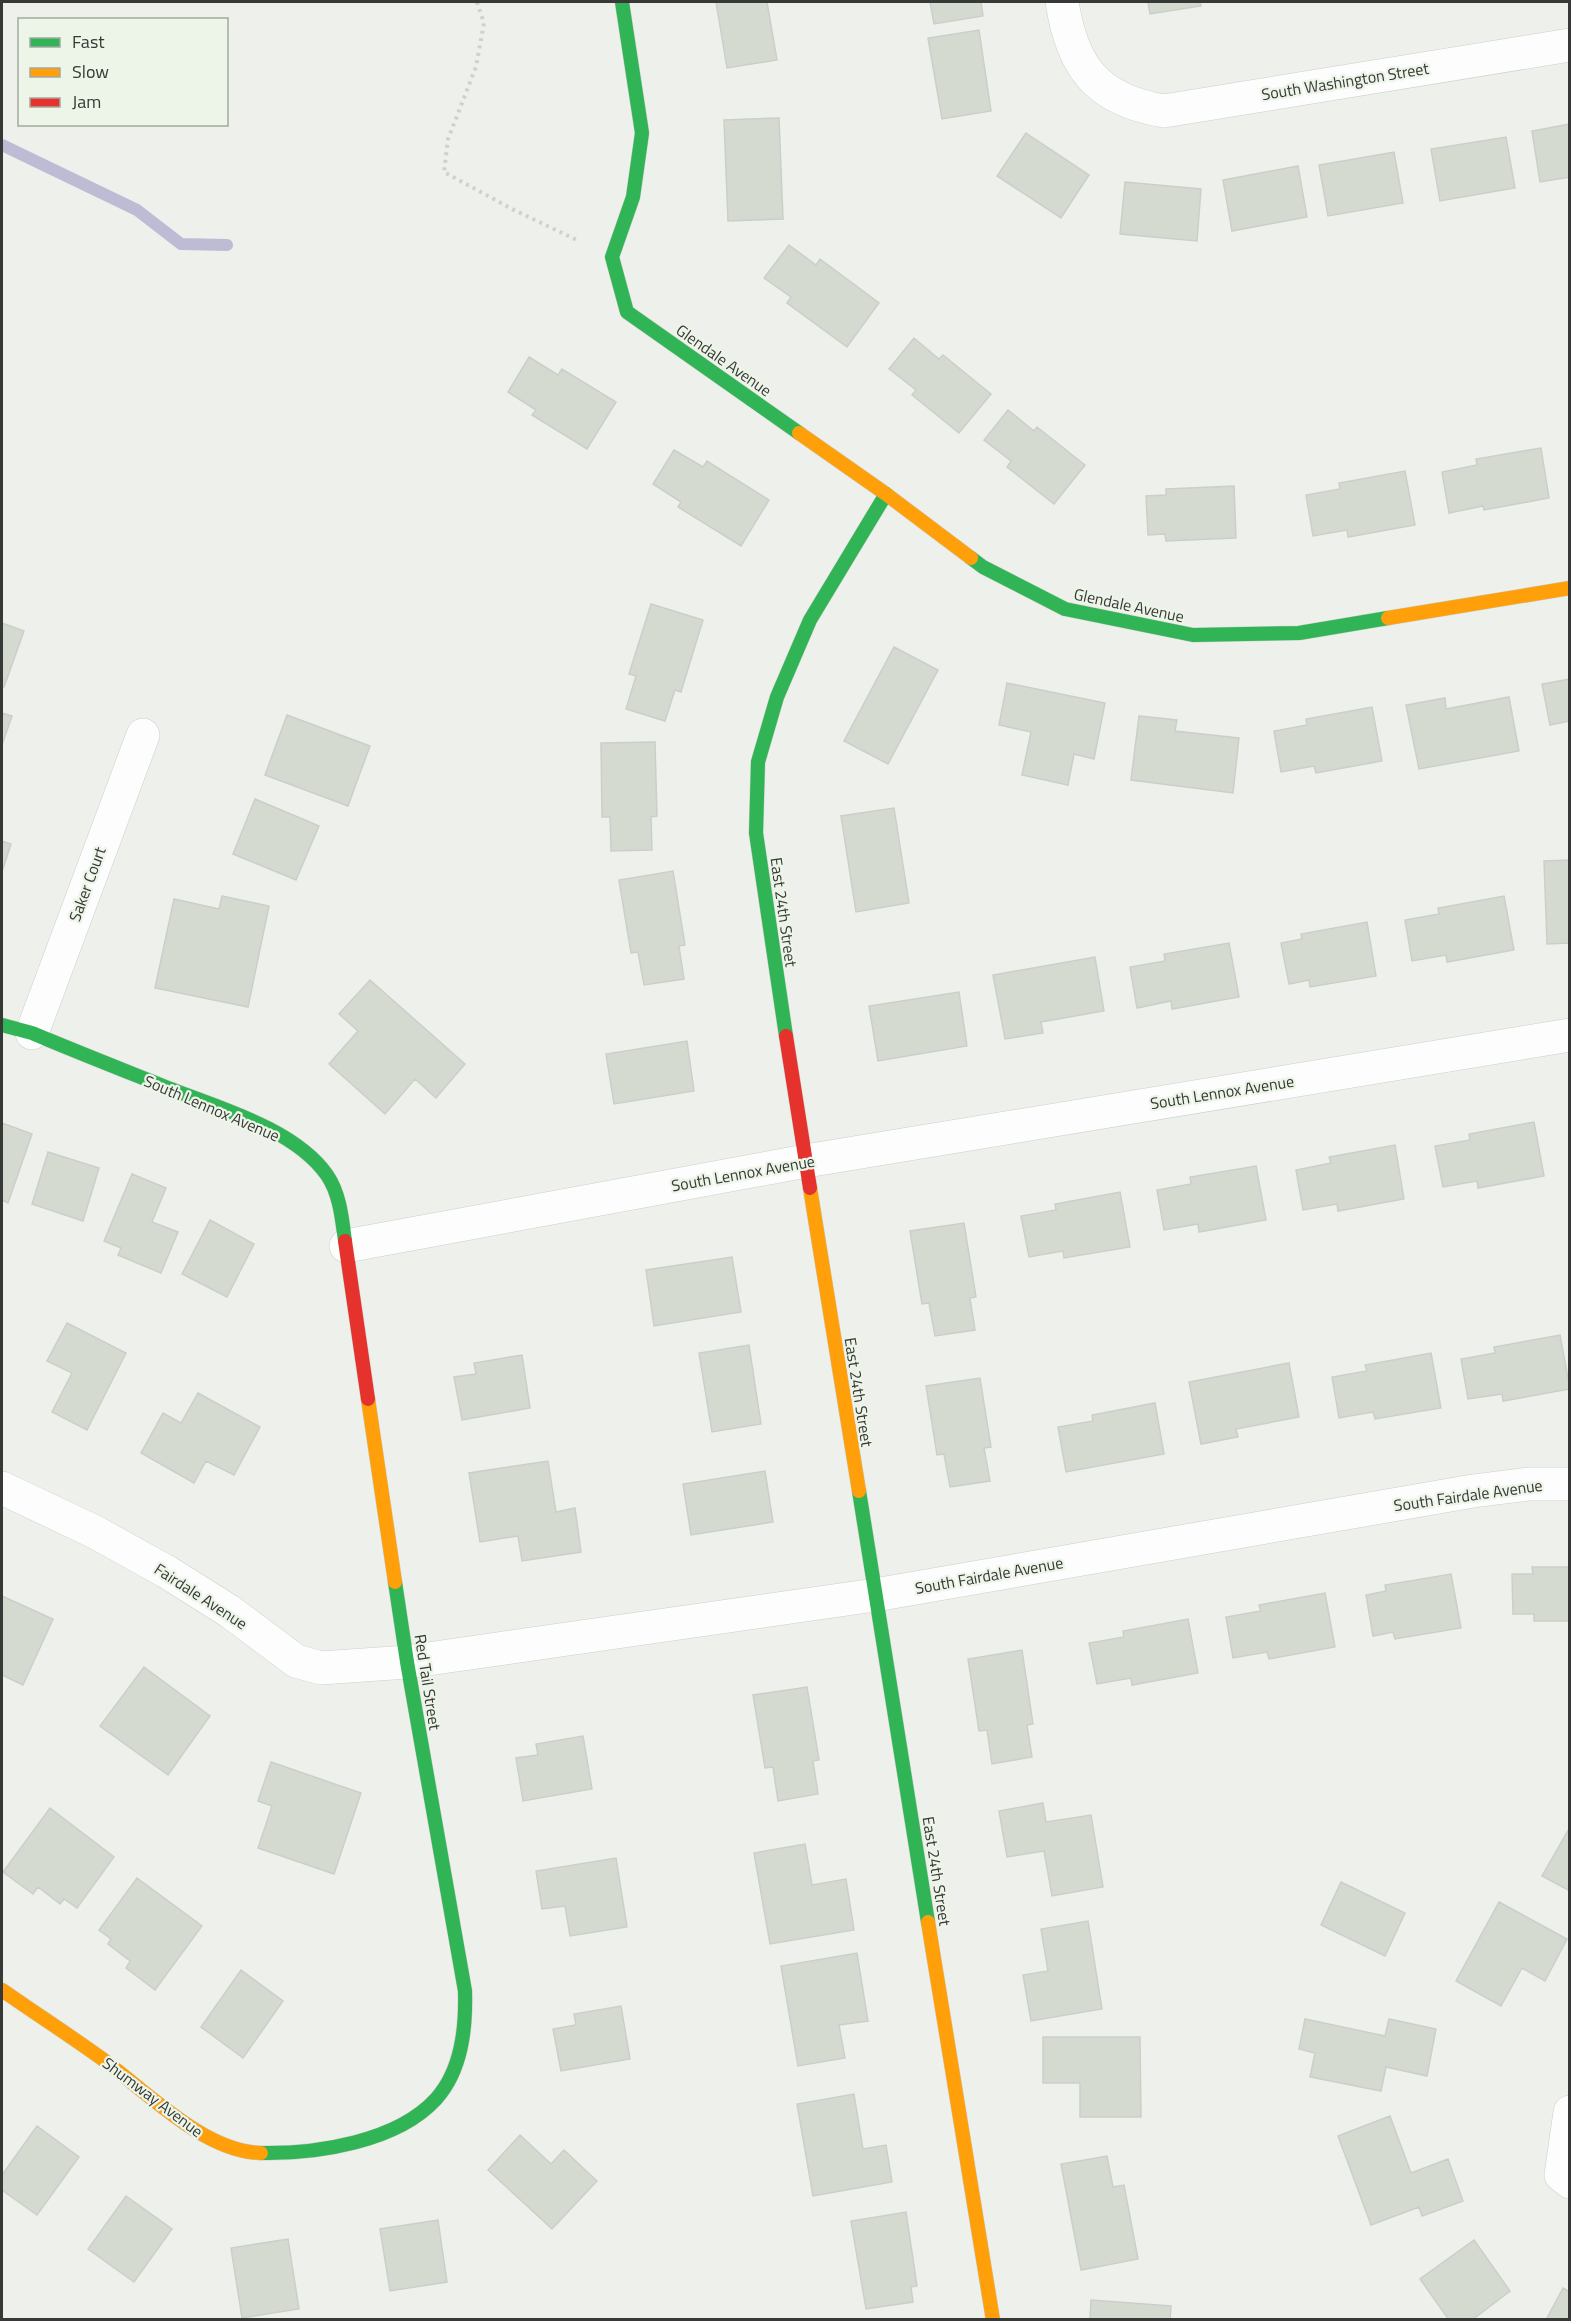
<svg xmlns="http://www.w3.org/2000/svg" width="1571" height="2321" font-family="'Titillium Web',sans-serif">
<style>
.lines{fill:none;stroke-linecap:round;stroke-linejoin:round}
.stream{stroke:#bebcd5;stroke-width:12}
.building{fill:#d4dad0;stroke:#ccceca;stroke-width:1.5}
.street-casing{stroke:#cccfca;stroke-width:34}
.fast-casing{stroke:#cccfca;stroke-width:15}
.slow-casing{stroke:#cccfca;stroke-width:15}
.jam-casing{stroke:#cccfca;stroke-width:15}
.path{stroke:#cfd1cf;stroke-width:4;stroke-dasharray:3 4.5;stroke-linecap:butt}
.street{stroke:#fcfdfc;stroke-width:33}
.fast{stroke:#30b455;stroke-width:14}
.slow{stroke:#ff9f0a;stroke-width:14}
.jam{stroke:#e5322d;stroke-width:14}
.labels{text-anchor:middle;stroke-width:4.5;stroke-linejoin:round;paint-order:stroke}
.street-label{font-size:16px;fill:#363935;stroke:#edf4e8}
</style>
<rect width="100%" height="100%" fill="#eef1eb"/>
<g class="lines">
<!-- stream -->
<path class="stream" d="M2 145 137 210 181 244 227 245"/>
</g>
<!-- building -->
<path class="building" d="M716 2H767L777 60 727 68Z
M930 2H981L983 16 934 24Z
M1148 2H1200L1201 6 1150 14Z
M979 30 991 111 942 119 928 38Z
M779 118 783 219 728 221 724 120Z
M1570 124V177L1540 182 1532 131Z
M1026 133 1089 175 1061 218 997 176Z
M1506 137 1515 188 1440 201 1431 149Z
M1394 152 1403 203 1328 216 1319 165Z
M1298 166 1307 217 1232 231 1223 180Z
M1125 182 1201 189 1197 241 1120 234Z
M789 245 816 265 820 259 879 303 847 347 787 303 791 297 764 278Z
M914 338 939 359 943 355 991 394 959 433 912 395 916 390 889 369Z
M529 357 558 375 562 369 616 402 587 449 532 415 536 410 508 392Z
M1008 410 1034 431 1037 427 1085 465 1054 504 1007 467 1011 461 984 440Z
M1541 448 1549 498 1484 510 1483 506 1449 513 1442 472 1477 465 1476 459Z
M674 450 703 467 707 461 769 500 741 546 678 507 681 502 653 484Z
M1405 471 1415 525 1348 537 1347 530 1313 536 1306 495 1340 489 1339 483Z
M1234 486 1236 538 1166 541 1165 534 1148 535 1146 496 1166 495V489Z
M651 604 703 620 681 692 675 690 665 721 626 709 636 676 629 674Z
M2 623 24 631 4 687 2 686Z
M894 647 938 670 888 764 844 741Z
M1570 679V721L1550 725 1542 684Z
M1007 683 1105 703 1094 759 1074 754 1068 785 1022 775 1031 732 999 725Z
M1509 697 1519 751 1419 769 1406 705 1445 698 1446 709Z
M1372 707 1382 761 1316 773 1314 766 1281 772 1274 731 1307 725 1306 719Z
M2 713 12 716 2 745Z
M287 715 370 746 348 806 265 775Z
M1139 716 1177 720 1175 731 1239 738 1233 793 1131 780Z
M655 742 657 816 651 817 652 850 611 851 610 817H602L601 743Z
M255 799 319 826 296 880 233 854Z
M894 808 909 903 856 912 841 816Z
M2 841 11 844 2 872Z
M1570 860V943L1547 944 1544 861Z
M673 871 685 945 679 946 684 979 644 985 638 952 631 953 619 880Z
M222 896 269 906 248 1007 155 988 174 899 219 909Z
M1504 896 1514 950 1447 962 1446 955 1412 961 1405 920 1439 914 1438 908Z
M1367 922 1376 976 1310 987 1309 980 1289 984 1281 943 1302 939 1301 934Z
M1229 943 1239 997 1172 1009 1171 1001 1137 1008 1130 967 1165 961 1164 954Z
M1095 957 1104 1011 1041 1022 1043 1033 1005 1039 993 975Z
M370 980 465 1064 436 1098 415 1079 385 1114 329 1064 358 1031 339 1014Z
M959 992 967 1046 878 1061 869 1006Z
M687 1041 694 1091 614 1104 606 1054Z
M1534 1122 1544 1176 1478 1188 1477 1181 1443 1187 1435 1146 1470 1140 1469 1134Z
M2 1123 32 1134 8 1203 2 1200Z
M1395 1145 1404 1199 1338 1211 1337 1204 1303 1210 1296 1170 1331 1163 1329 1157Z
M48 1152 99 1168 83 1221 32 1204Z
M1256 1166 1266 1220 1199 1232 1198 1224 1164 1230 1157 1190 1191 1184 1190 1177Z
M132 1174 166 1188 152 1222 178 1232 161 1273 118 1255 121 1248 104 1241Z
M1120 1192 1130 1247 1064 1258 1063 1251 1029 1257 1021 1216 1056 1210 1055 1204Z
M210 1220 254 1244 227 1297 182 1274Z
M964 1223 976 1297 970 1298 975 1330 935 1336 929 1303 922 1304 910 1231Z
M732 1257 741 1312 654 1326 646 1270Z
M67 1323 126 1353 87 1430 52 1412 72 1373 47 1361Z
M1560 1335 1570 1389 1503 1401 1502 1394 1468 1399 1461 1359 1495 1353 1494 1347Z
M749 1345 761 1424 712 1432 699 1353Z
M1431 1353 1441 1408 1375 1419 1373 1412 1339 1418 1332 1377 1367 1371 1365 1365Z
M522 1355 530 1408 462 1420 454 1377 476 1374 474 1363Z
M1289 1363 1299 1417 1236 1429 1238 1437 1201 1444 1189 1382Z
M980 1378 991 1447 984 1448 990 1481 950 1487 944 1454 937 1455 926 1386Z
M198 1393 260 1427 234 1475 206 1461 194 1483 141 1453 163 1413 181 1423Z
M1155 1403 1164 1454 1066 1472 1058 1427 1093 1421 1092 1415Z
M548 1461 556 1512 575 1508 581 1552 522 1561 518 1536 480 1542 469 1473Z
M765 1471 773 1522 691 1535 683 1484Z
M1532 1567H1570V1621H1534V1614H1513L1512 1574H1533Z
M1451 1574 1461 1628 1395 1639 1393 1632 1373 1636 1366 1595 1386 1591 1385 1585Z
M1325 1593 1335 1647 1269 1659 1267 1652 1233 1658 1226 1617 1261 1611 1259 1605Z
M2 1596 53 1619 23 1685 2 1675Z
M1188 1619 1198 1673 1132 1685 1131 1678 1097 1684 1089 1643 1124 1637 1123 1631Z
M1022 1650 1033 1724 1027 1725 1032 1757 992 1764 987 1730 979 1731 968 1659Z
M144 1667 210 1716 168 1775 100 1726Z
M807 1687 819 1760 813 1761 818 1794 778 1801 773 1767 765 1768 753 1695Z
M583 1736 592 1789 523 1801 516 1758 538 1755 536 1744Z
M271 1762 361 1793 334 1874 258 1848 272 1806 258 1801Z
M1043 1803 1046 1822 1091 1815 1103 1887 1052 1896 1044 1851 1007 1857 999 1811Z
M50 1808 114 1857 77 1908 64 1899 60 1904 38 1887 33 1894 3 1872Z
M1570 1827V1891L1542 1876Z
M805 1844 812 1885 846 1879 854 1930 770 1944 754 1853Z
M616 1858 627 1927 570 1936 565 1906 542 1909 536 1871Z
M137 1878 202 1926 155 1990 126 1968 130 1961 108 1944 111 1939 99 1930Z
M1341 1882 1405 1913 1385 1956 1321 1925Z
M1499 1902 1567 1939 1545 1981 1522 1968 1501 2006 1456 1981Z
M1088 1921 1102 2009 1031 2021 1023 1975 1048 1971 1041 1929Z
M857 1953 868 2021 839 2025 845 2058 798 2066 781 1966Z
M241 1970 283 2001 243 2058 201 2027Z
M621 2006 630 2059 561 2071 553 2029 576 2025 574 2014Z
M1305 2019 1385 2036 1389 2019 1436 2029 1427 2076 1386 2067 1381 2091 1310 2077 1315 2053 1299 2049Z
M1043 2037H1140L1141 2117H1080V2083H1043Z
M854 2094 863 2149 886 2145 892 2182 813 2196 797 2104Z
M1390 2116 1411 2173 1448 2159 1463 2201 1422 2216 1419 2207 1371 2225 1338 2136Z
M37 2126 79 2157 37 2215 2 2190V2175Z
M520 2135 551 2164 564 2150 597 2181 552 2229 488 2170Z
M1107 2156 1113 2187 1124 2185 1138 2259 1081 2270 1061 2164Z
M126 2196 172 2229 134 2282 88 2249Z
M906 2212 917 2286 911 2287 913 2302 866 2309 851 2221Z
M438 2220 447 2282 390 2291 380 2229Z
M288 2239 299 2309 242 2318 231 2248Z
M1474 2240 1510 2291 1472 2320H1449L1420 2279Z
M1563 2288 1570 2292V2320H1546Z
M1091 2300 1171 2306 1170 2320H1090Z"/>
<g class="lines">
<!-- street casing -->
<g class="street-casing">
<path id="street" d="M1062 2C1072 67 1097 100 1164 111L1570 45
M32 1033 143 735
M346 1246 806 1161 1570 1035
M2 1488 95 1532 167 1572 229 1611 296 1661 321 1668 407 1662 875 1595 1473 1491 1529 1484H1570
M1570 2112 1561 2175 1570 2182"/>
</g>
<!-- fast casing -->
<g class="fast-casing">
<path id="fast" d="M622 2 642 133 633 197 612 257 627 312 799 433
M971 558 983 567 1065 609 1193 635 1299 633 1388 618
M2 1025 32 1033C77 1052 123 1070 168 1088 219 1108 295 1129 327 1175 340 1194 342 1219 345 1241
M786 1036 756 833 758 762 777 697 810 620 886 494
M859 1491 928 1922
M261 2153C316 2154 397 2142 436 2099 462 2070 466 2028 465 1991L407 1662 395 1582"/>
</g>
<!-- slow casing -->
<g class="slow-casing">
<path id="slow" d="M799 433 886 494 971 558
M1388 618 1570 588
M810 1188 859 1491
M368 1399 395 1582
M928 1922 993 2320
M2 1990C35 2013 69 2035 101 2058 146 2091 204 2152 261 2153"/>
</g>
<!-- jam casing -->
<g class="jam-casing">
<path id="jam" d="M786 1036 810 1188
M345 1241 368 1399"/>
</g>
<!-- path -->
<path class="path" d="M477 2 484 23 476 67 448 139 444 172 512 209 579 241"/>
<!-- street -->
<use href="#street" class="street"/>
<!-- fast -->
<use href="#fast" class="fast"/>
<!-- slow -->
<use href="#slow" class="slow"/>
<!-- jam -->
<use href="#jam" class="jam"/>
</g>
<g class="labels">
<!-- street labels -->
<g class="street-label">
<text transform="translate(1345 81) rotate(-9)" y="6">South Washington Street</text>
<text transform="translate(724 360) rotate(35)" y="6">Glendale Avenue</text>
<text transform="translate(1129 605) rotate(12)" y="6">Glendale Avenue</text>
<text transform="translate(87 884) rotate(-70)" y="6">Saker Court</text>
<text transform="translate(784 912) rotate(82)" y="6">East 24th Street</text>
<text transform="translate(1222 1092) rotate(-9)" y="6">South Lennox Avenue</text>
<text transform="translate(212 1108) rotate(23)" y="6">South Lennox Avenue</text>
<text transform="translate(743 1173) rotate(-10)" y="6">South Lennox Avenue</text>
<text transform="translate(859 1392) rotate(81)" y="6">East 24th Street</text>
<text transform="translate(1468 1495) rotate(-8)" y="6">South Fairdale Avenue</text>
<text transform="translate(989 1575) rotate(-10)" y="6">South Fairdale Avenue</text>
<text transform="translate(201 1596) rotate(33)" y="6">Fairdale Avenue</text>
<text transform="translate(428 1682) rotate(81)" y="6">Red Tail Street</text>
<text transform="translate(937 1871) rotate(81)" y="6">East 24th Street</text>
<text transform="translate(153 2097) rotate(37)" y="6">Shumway Avenue</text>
</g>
</g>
<!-- border -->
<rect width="1571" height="2321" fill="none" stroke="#363935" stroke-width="6"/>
<!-- legend -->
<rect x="18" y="18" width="210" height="108" fill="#edf4e8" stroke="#a4a9a0" stroke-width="1.5"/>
<rect x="30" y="38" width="30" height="9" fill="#30b455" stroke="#a4a9a0" stroke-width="1.5"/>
<text x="72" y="48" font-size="18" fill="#363935">Fast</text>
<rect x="30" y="68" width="30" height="9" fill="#ff9f0a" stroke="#a4a9a0" stroke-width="1.5"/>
<text x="72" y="78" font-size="18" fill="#363935">Slow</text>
<rect x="30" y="98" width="30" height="9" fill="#e5322d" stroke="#a4a9a0" stroke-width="1.5"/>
<text x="72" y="108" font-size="18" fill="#363935">Jam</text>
</svg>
